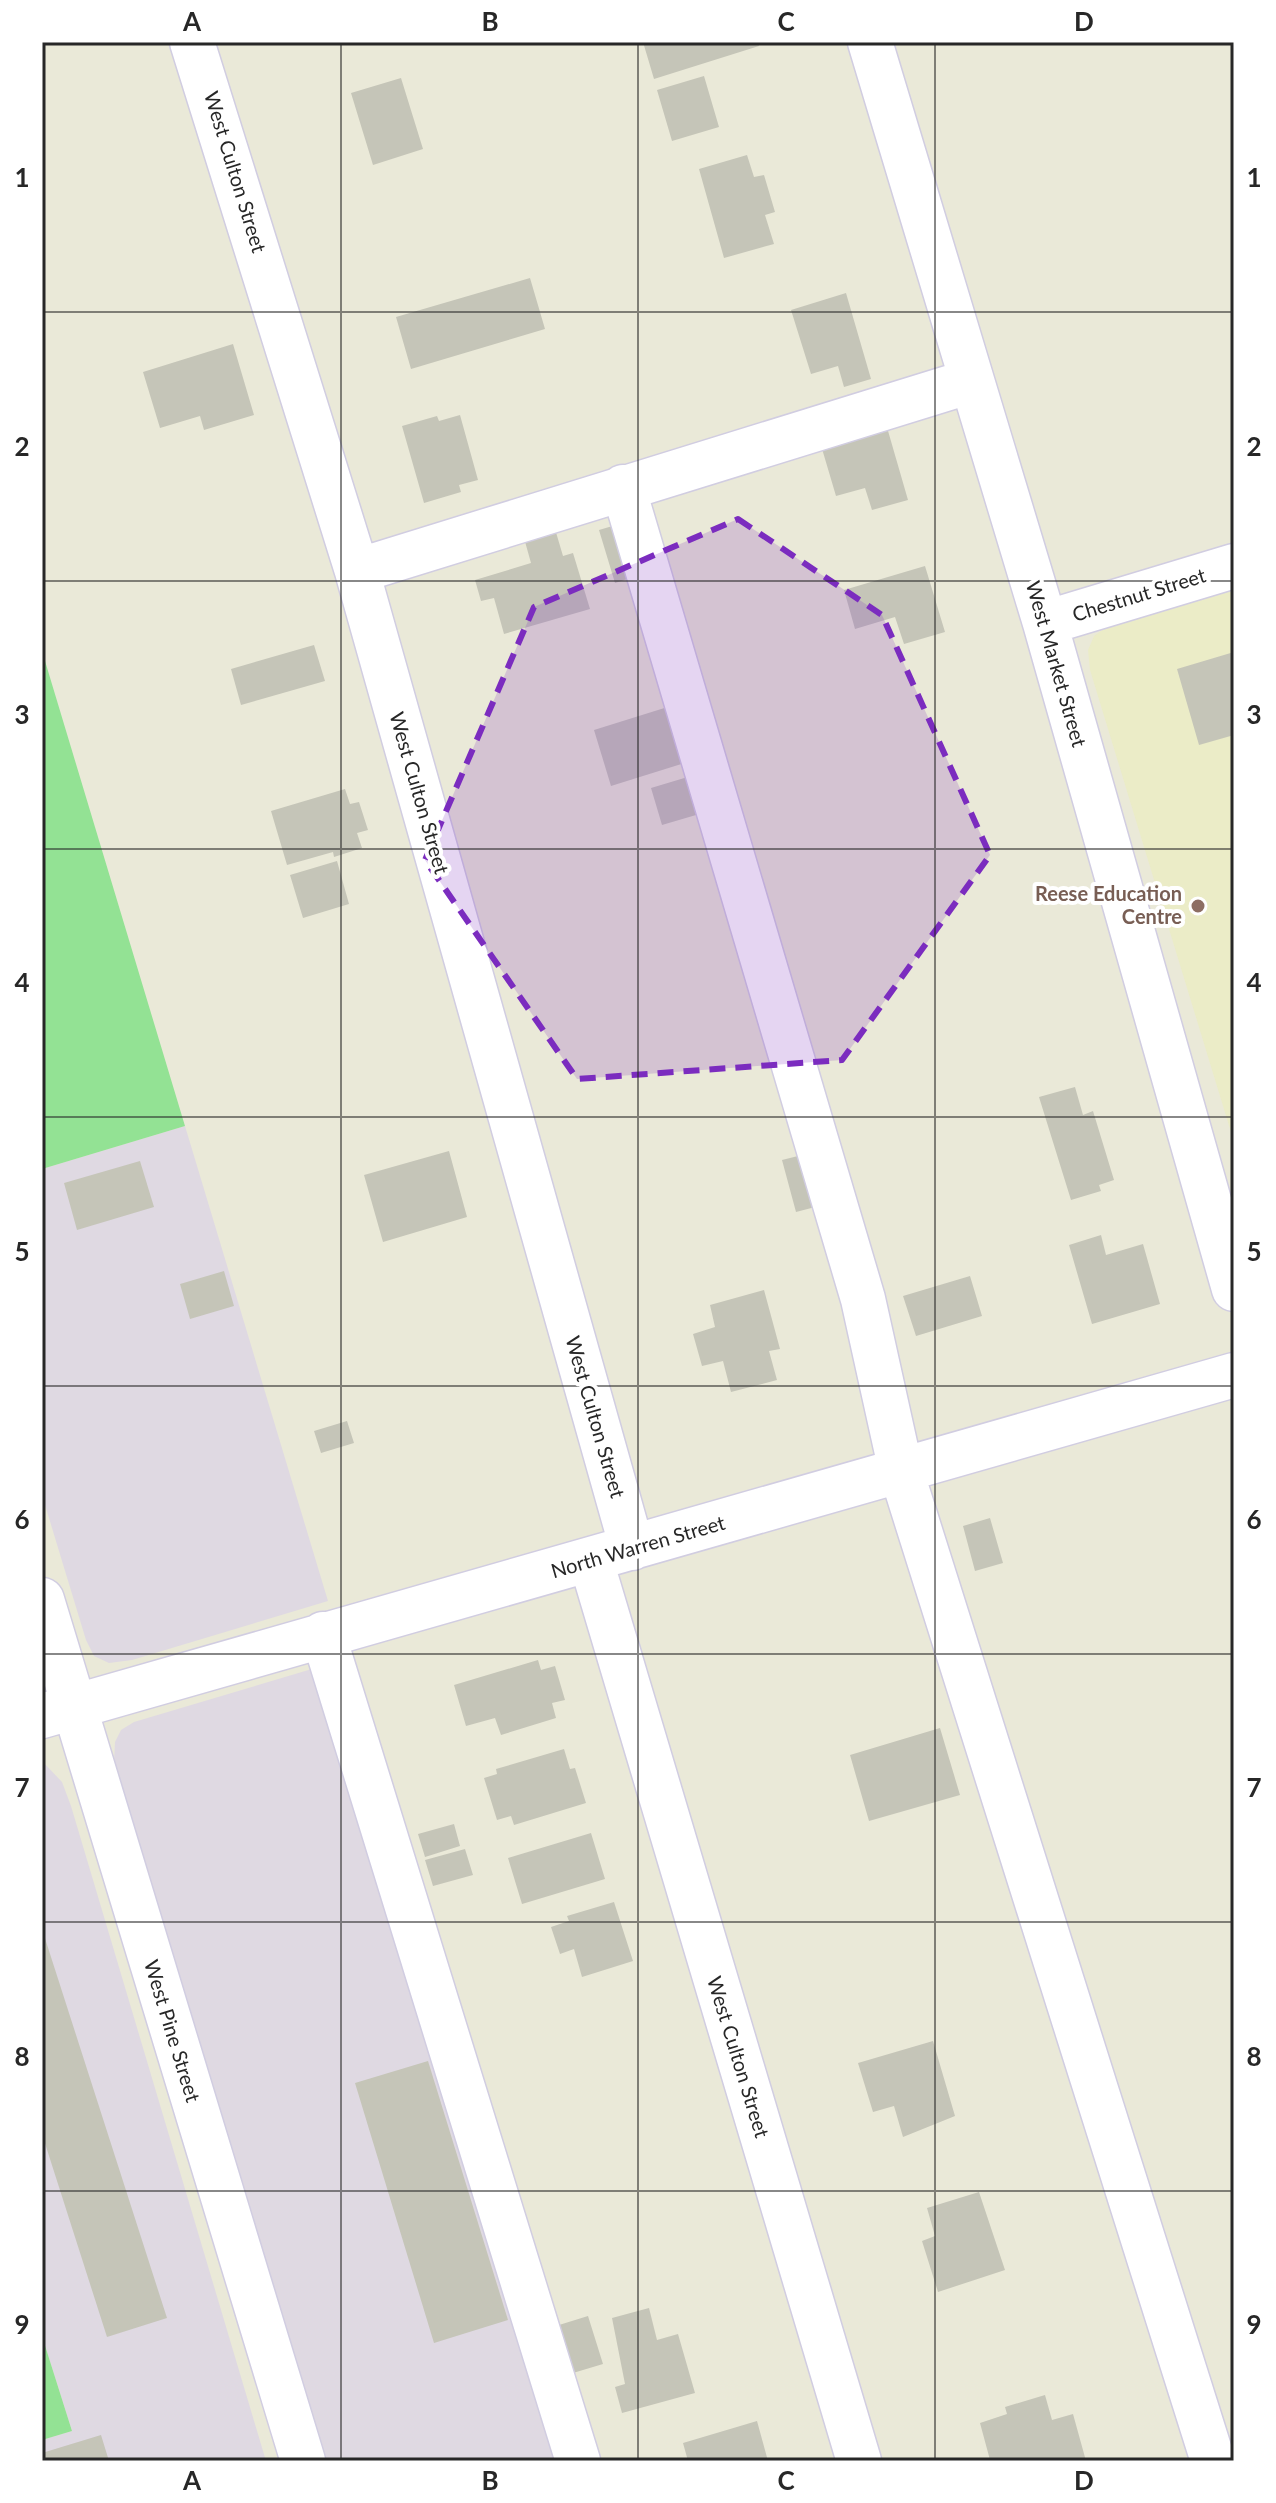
<svg xmlns="http://www.w3.org/2000/svg" width="1276" height="2503" font-family="Lato,sans-serif">
<style>
.industrial{fill:#dfd9e2}
.education{fill:#ebecc7}
.green{fill:#93e294}
.building{fill:#c5c5b8}
.lines{fill:none;stroke-linecap:round;stroke-linejoin:round}
.minor-casing{stroke:#d1cde1;stroke-width:47}
.minor{stroke:#fff;stroke-width:44}
.marked{fill:#7b2cbf;fill-opacity:0.2;stroke:#7b2cbf;stroke-width:6;stroke-dasharray:16 10;stroke-linejoin:round}
.grid{fill:none;stroke:#272727;stroke-width:2;stroke-opacity:0.55}
.education-dot{fill:#8d6e63;stroke:#fff;stroke-width:3}
.labels{text-anchor:middle;stroke-width:8;stroke-linejoin:round;paint-order:stroke}
.street-label{font-size:20px;fill:#272727;stroke:#fff}
.education-label{font-size:20px;font-weight:bold;fill:#785e54;stroke:#fff;text-anchor:end}
.neatline{fill:none;stroke:#272727;stroke-width:3}
.grid-label{font-size:26px;text-anchor:middle;font-weight:bold;fill:#272727}
</style>
<rect width="100%" height="100%" fill="#eae9d8"/>
<!-- industrial -->
<path class="industrial" d="M185 1126 328 1601 132 1660 109 1663 94 1656 86 1640 42 1495V1169Z
M342 1660 589 2461H327L114 1763 115 1742 121 1730 134 1722Z
M42 1761 62 1782 71 1806 266 2461H42V2440L72 2431 42 2336Z"/>
<!-- education -->
<path class="education" d="M1234 589V1142L1090 670 1088 650 1094 636 1108 626Z"/>
<!-- green -->
<path class="green" d="M42 651 185 1126 42 1169Z
M42 2336 72 2431 42 2440Z"/>
<!-- building -->
<path class="building" d="M643 42H758L759 46 654 79Z
M704 76 719 127 672 141 657 90Z
M401 78 423 149 373 165 351 93Z
M747 155 754 177 764 175 775 212 765 215 774 244 724 258 699 169Z
M530 278 545 329 411 369 396 317Z
M846 293 871 379 844 387 838 366 811 374 791 310Z
M233 344 254 415 204 430 200 416 160 428 143 372Z
M460 415 478 480 459 485 461 492 424 503 402 426 437 416 439 421Z
M884 417 908 500 872 510 865 488 836 496 820 442Z
M626 522 643 574 615 583 599 530Z
M555 529 563 556 573 553 590 609 504 634 494 598 481 601 475 580 531 563 524 538Z
M925 566 945 632 904 644 895 617 855 629 844 590Z
M314 645 325 681 241 705 231 669Z
M1234 652V735L1199 745 1177 669Z
M674 705 691 761 611 786 594 730Z
M701 773 713 810 662 825 651 788Z
M345 789 350 804 359 802 368 830 357 833 362 848 334 857 333 852 287 865 271 811Z
M337 861 349 904 303 918 290 875Z
M1075 1087 1083 1115 1093 1111 1114 1180 1099 1185 1101 1191 1071 1200 1039 1097Z
M449 1151 467 1217 383 1242 364 1175Z
M806 1154 819 1206 796 1212 782 1160Z
M140 1161 154 1207 77 1230 64 1183Z
M1101 1235 1106 1255 1143 1244 1160 1304 1092 1324 1069 1245Z
M224 1271 234 1306 190 1319 180 1284Z
M970 1276 982 1316 916 1336 903 1296Z
M764 1290 780 1349 769 1351 777 1380 731 1392 723 1361 702 1366 693 1334 715 1327 710 1305Z
M347 1421 354 1443 321 1453 314 1431Z
M990 1518 1003 1563 975 1571 963 1526Z
M538 1660 541 1670 555 1666 565 1700 552 1703 556 1718 501 1735 495 1718 466 1726 454 1685Z
M940 1728 960 1795 869 1821 850 1755Z
M564 1749 570 1769 575 1768 586 1803 514 1825 511 1816 497 1820 484 1778 497 1774 496 1769Z
M454 1824 460 1846 425 1857 418 1834Z
M591 1833 605 1879 522 1904 508 1858Z
M465 1849 473 1875 433 1886 425 1860Z
M614 1902 633 1961 582 1977 574 1949 560 1954 551 1927 569 1921 567 1916Z
M42 1929 167 2318 107 2337 42 2134Z
M933 2041 955 2116 903 2137 894 2106 873 2112 858 2063Z
M428 2061 508 2320 434 2343 355 2083Z
M979 2192 1005 2270 938 2292 922 2241 935 2236 927 2208Z
M649 2308 657 2340 678 2334 695 2393 622 2413 615 2387 625 2384 612 2318Z
M588 2316 603 2364 573 2373 559 2325Z
M1045 2395 1052 2420 1073 2414 1086 2461 990 2460 980 2423 1007 2414 1005 2407Z
M757 2421 768 2461H688L683 2443Z
M101 2435 109 2461H42V2453Z"/>
<g class="lines">
<!-- minor casing -->
<g class="minor-casing">
<path id="minor" d="M192 42 357 571 632 1548
M870 42 1045 623 1234 1289
M623 487 863 1299 901 1471 1213 2461
M357 571 971 381
M1045 623 1234 566
M591 1561 859 2461
M42 1600 303 2461
M323 1634 578 2461
M42 1716 1234 1375"/>
</g>
<!-- minor -->
<use href="#minor" class="minor"/>
</g>
<!-- marked area -->
<path class="marked" d="M738 519 882 615 990 855 842 1060 577 1079 425 860 534 607Z"/>
<!-- grid -->
<path class="grid" d="M341 42V2461M638 42V2461M935 42V2461M42 312H1234M42 581H1234M42 849H1234M42 1117H1234M42 1386H1234M42 1654H1234M42 1922H1234M42 2191H1234"/>
<!-- markers -->
<circle class="education-dot" cx="1198" cy="906" r="8"/>
<g class="labels">
<!-- street labels -->
<g class="street-label">
<text transform="translate(235 172) rotate(73)" y="7">West Culton Street</text>
<text transform="translate(1139 595) rotate(-17)" y="7">Chestnut Street</text>
<text transform="translate(1056 664) rotate(74)" y="7">West Market Street</text>
<text transform="translate(419 793) rotate(74)" y="7">West Culton Street</text>
<text transform="translate(595 1417) rotate(74)" y="7">West Culton Street</text>
<text transform="translate(638 1547) rotate(-16)" y="7">North Warren Street</text>
<text transform="translate(172 2031) rotate(73)" y="7">West Pine Street</text>
<text transform="translate(738 2057) rotate(73)" y="7">West Culton Street</text>
</g>
<!-- education labels -->
<g class="education-label">
<text x="1182" y="901">Reese Education<tspan x="1182" dy="23">Centre</tspan></text>
</g>
</g>
<!-- border -->
<rect width="1276" height="2503" fill="none" stroke="#ffffff" stroke-width="88"/>
<rect x="44" y="44" width="1188" height="2415" class="neatline"/>
<g class="grid-label">
<text x="192" y="31">A</text>
<text x="490" y="31">B</text>
<text x="786" y="31">C</text>
<text x="1084" y="31">D</text>
<text x="22" y="187">1</text>
<text x="1254" y="187">1</text>
<text x="22" y="456">2</text>
<text x="1254" y="456">2</text>
<text x="22" y="724">3</text>
<text x="1254" y="724">3</text>
<text x="22" y="992">4</text>
<text x="1254" y="992">4</text>
<text x="22" y="1261">5</text>
<text x="1254" y="1261">5</text>
<text x="22" y="1529">6</text>
<text x="1254" y="1529">6</text>
<text x="22" y="1797">7</text>
<text x="1254" y="1797">7</text>
<text x="22" y="2066">8</text>
<text x="1254" y="2066">8</text>
<text x="22" y="2334">9</text>
<text x="1254" y="2334">9</text>
<text x="192" y="2490">A</text>
<text x="490" y="2490">B</text>
<text x="786" y="2490">C</text>
<text x="1084" y="2490">D</text>
</g>
</svg>
